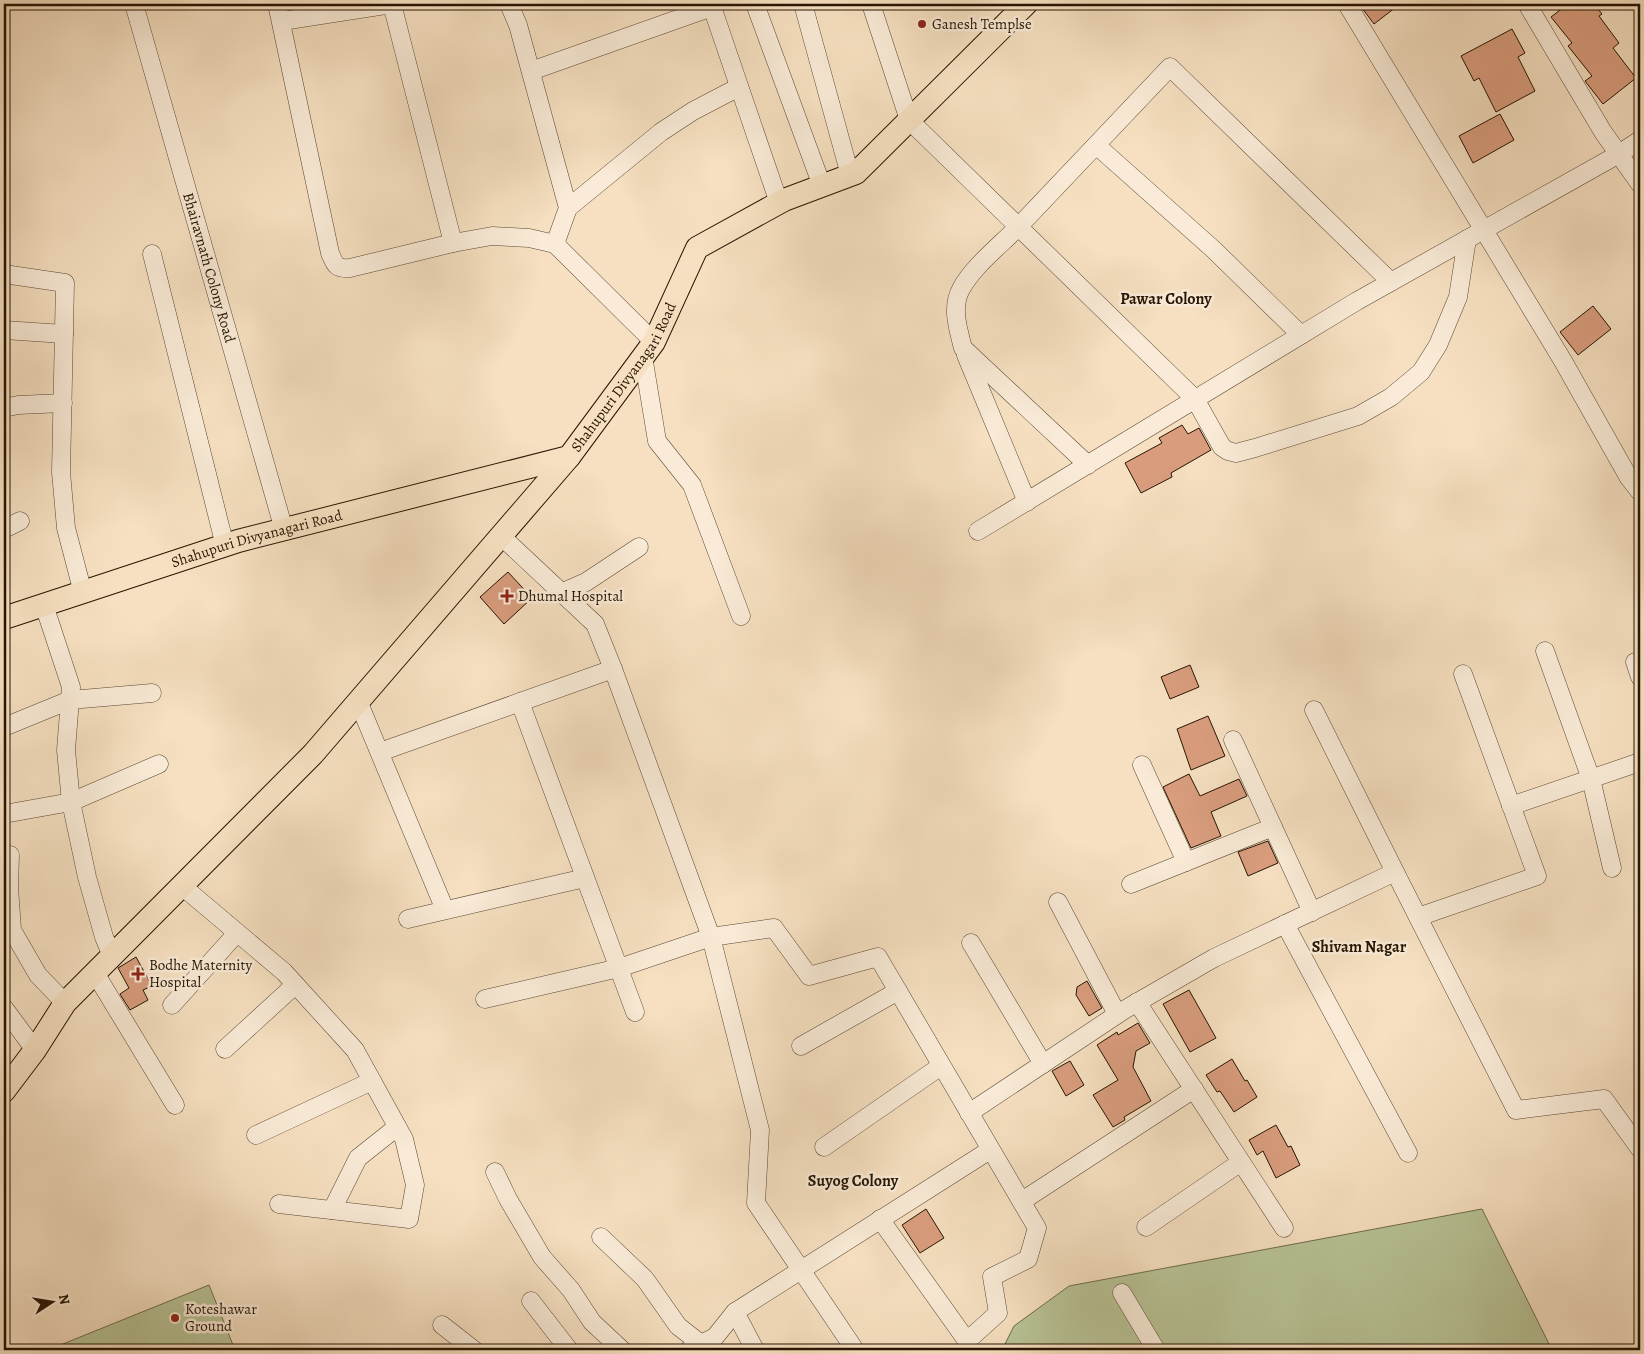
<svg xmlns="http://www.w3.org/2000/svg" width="1644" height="1354" font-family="Alegreya,serif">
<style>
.green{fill:#b8c396;stroke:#6f6c4c}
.building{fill:#d99d7e;stroke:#261402}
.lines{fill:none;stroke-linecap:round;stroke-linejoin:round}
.minor-casing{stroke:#5a4732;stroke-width:19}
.major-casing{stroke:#261402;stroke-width:24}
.minor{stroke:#f9ebd7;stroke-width:18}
.major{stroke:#f6e0c1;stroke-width:22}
.poi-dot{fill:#8f2418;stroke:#f9ebd7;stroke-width:2}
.labels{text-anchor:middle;stroke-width:5;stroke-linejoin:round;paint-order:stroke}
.poi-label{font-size:15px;fill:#261402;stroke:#f9ebd7;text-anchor:start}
.street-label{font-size:15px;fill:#261402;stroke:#f9ebd7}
.neighbourhood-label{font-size:16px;font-weight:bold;fill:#261402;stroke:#f9ebd7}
</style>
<rect width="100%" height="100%" fill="#f6e0c1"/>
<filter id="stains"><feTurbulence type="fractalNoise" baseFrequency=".004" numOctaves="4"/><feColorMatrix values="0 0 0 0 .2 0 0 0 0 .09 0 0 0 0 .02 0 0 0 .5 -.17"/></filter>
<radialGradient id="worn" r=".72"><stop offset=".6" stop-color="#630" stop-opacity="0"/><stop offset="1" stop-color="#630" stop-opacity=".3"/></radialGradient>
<!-- green -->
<path class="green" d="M1482 1209 1552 1350H1002L1014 1326 1069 1286Z
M209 1285 235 1350H48Z"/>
<!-- building -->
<path class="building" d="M1359 4H1400L1374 24Z
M1568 4H1594L1602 14 1599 16 1619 43 1613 48 1636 78 1603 104 1585 81 1592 76 1568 46 1572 43 1551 17Z
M1512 29 1525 53 1518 57 1535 91 1496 112 1479 78 1474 81 1461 56Z
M1500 114 1514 140 1473 163 1459 136Z
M1593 306 1611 329 1578 355 1560 332Z
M1182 425 1188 434 1199 428 1211 450 1171 473 1172 477 1141 493 1125 463 1162 443 1159 438Z
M508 572 532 598 504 624 480 597Z
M1190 665 1199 687 1170 699 1161 677Z
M1208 716 1225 756 1191 770 1177 729Z
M1189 774 1200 796 1239 779 1247 796 1211 812 1221 836 1191 848 1163 787Z
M1268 841 1278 863 1248 876 1238 852Z
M136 957 152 986 143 990 148 1000 130 1010 120 994 129 988 118 968Z
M1087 981 1102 1008 1089 1016 1076 995 1077 987Z
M1189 990 1216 1038 1190 1052 1163 1004Z
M1138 1023 1150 1043 1136 1051 1133 1067 1151 1101 1124 1117 1125 1120 1113 1127 1093 1095 1118 1080 1097 1045 1117 1032 1118 1035Z
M1232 1059 1245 1081 1247 1080 1257 1097 1234 1112 1220 1091 1217 1092 1206 1075Z
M1070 1061 1084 1085 1066 1096 1052 1071Z
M1276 1125 1288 1147 1291 1146 1300 1165 1276 1178 1263 1151 1257 1155 1249 1140Z
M926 1209 944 1238 920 1253 902 1225Z"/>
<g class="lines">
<!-- minor casing -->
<g class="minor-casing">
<g id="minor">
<path id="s1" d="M134 4 284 530"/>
<path d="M277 4 330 253C335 265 336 269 350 268L453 243 392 4"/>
<path d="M509 4 518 25 568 208 555 244"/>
<path d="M711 4 779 203"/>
<path d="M755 4 822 186"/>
<path d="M803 4 850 175"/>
<path d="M871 4 909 120 1195 399 1222 447 1228 451 1236 453 1255 448 1358 416 1391 397 1421 372 1438 345 1458 297 1467 239"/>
<path d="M1347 4 1563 361 1629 478 1640 492"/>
<path d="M1527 4 1603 132 1640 184"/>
<path d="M282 21 392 4"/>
<path d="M531 71 712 7"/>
<path d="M1096 145 1213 249 1301 335"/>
<path d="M568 208 661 132 693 111 739 87"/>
<path d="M453 243 492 236 529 238 555 244 654 342"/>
<path d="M152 254 225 546"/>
<path d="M4 274 65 283 61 472 66 528 83 593"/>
<path d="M4 330 64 334"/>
<path d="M966 355 1027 502"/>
<path d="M643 356 657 441 692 485 741 616"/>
<path d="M4 408 18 405 63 403"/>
<path d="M1088 465 963 348C958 329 951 307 961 289 973 266 1003 243 1020 225 1070 172 1120 119 1170 67L1391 282"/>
<path d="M4 529 20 521"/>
<path d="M978 531 1357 301 1619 154 1640 140"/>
<path d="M501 536 595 624 613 669 711 937 760 1130 756 1203 855 1350"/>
<path d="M561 593 586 582 639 547"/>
<path d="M44 605 71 687 66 750 71 802 87 877 104 937 112 956"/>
<path d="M1545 651 1591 779 1612 868"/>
<path d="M1635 662 1640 677"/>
<path d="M358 701 445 910"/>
<path d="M520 702 635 1012"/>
<path d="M1314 710 1395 872"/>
<path d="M4 727 70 700 152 693"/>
<path d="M1233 740 1312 912"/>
<path d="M380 752 613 669"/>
<path d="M1142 765 1186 862"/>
<path d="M1511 806 1640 762"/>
<path d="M4 814 71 802 159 764"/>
<path d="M10 855 9 887 12 930 38 975 65 1003"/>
<path d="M1131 884 1273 827"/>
<path d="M182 886 284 972 355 1050 404 1139 415 1185 409 1219 279 1204"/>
<path d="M1058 902 1117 1014"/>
<path d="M1418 917 1537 876 1463 674"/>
<path d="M408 919 585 878"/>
<path d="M1285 924 1408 1153"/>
<path d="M971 943 1043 1064"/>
<path d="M95 973 175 1105"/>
<path d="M485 999 619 968 711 937 774 928 809 976 878 957 1037 1228 1028 1259 992 1277 998 1313 967 1341 880 1219"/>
<path d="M1137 1002 1284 1228"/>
<path d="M172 1005 237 933"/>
<path d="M4 1008 35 1050"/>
<path d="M801 1046 898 991"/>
<path d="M225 1049 295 985"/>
<path d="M969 1113 1124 1010 1214 958 1395 872 1516 1110 1604 1099 1640 1149"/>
<path d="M256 1135 372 1081"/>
<path d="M824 1147 941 1066"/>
<path d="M495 1172 508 1199 542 1257 571 1290 592 1322 622 1350"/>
<path d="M1022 1201 1194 1089"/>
<path d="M332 1210 358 1158 397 1127"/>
<path d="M1146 1227 1241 1162"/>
<path d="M601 1237 645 1279 678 1326 701 1344"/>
<path d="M1122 1293 1156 1350"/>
<path d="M531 1301 569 1350"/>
<path d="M735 1312 755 1350"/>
<path d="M442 1325 474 1350"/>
<path d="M689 1350 715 1337 735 1312 990 1150"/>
</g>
</g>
<!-- major casing -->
<g class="major-casing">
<g id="major">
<path id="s2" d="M4 618 238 541 569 457 654 342 697 248 784 200 856 173 1026 4"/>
<path d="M4 1091 35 1050 65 1003 313 754 569 457"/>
</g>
</g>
<!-- minor -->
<use href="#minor" class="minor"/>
<!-- major -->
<use href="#major" class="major"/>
</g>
<!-- markers -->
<g class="poi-dot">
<circle cx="922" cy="24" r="5"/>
<path d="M504.5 588.5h5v5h5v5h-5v5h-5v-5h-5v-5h5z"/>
<path d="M135.5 966.5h5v5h5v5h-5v5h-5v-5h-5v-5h5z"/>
<circle cx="175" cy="1318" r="5"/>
</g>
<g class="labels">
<!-- poi labels -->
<g class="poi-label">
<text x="932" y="29">Ganesh Templse</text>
<text x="518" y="601">Dhumal Hospital</text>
<text x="149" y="970">Bodhe Maternity<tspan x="149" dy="17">Hospital</tspan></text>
<text x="185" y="1314">Koteshawar<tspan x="185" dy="17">Ground</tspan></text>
</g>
<!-- street labels -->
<g class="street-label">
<text dy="5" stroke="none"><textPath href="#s1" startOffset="274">Bhairavnath Colony Road</textPath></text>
<text dy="5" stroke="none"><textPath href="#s2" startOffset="685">Shahupuri Divyanagari Road</textPath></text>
<text dy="5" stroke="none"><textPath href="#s2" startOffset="265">Shahupuri Divyanagari Road</textPath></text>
</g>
<!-- neighbourhood labels -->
<g class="neighbourhood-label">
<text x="1166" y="304">Pawar Colony</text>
<text x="1359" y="952">Shivam Nagar</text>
<text x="853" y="1186">Suyog Colony</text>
</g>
</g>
<!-- margin -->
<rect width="1644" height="1354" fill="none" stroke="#f6e0c1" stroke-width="20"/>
<rect x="5" y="5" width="1634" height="1344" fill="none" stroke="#261402" stroke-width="2.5"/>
<rect x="10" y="10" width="1624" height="1334" fill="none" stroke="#261402"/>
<!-- north arrow -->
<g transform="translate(52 1302) rotate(78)" stroke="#f9ebd7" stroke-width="4" paint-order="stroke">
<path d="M0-4L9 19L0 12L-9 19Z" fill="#261402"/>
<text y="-8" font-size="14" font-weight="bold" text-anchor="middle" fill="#261402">N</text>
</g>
<rect width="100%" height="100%" filter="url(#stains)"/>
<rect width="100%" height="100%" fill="url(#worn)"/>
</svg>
